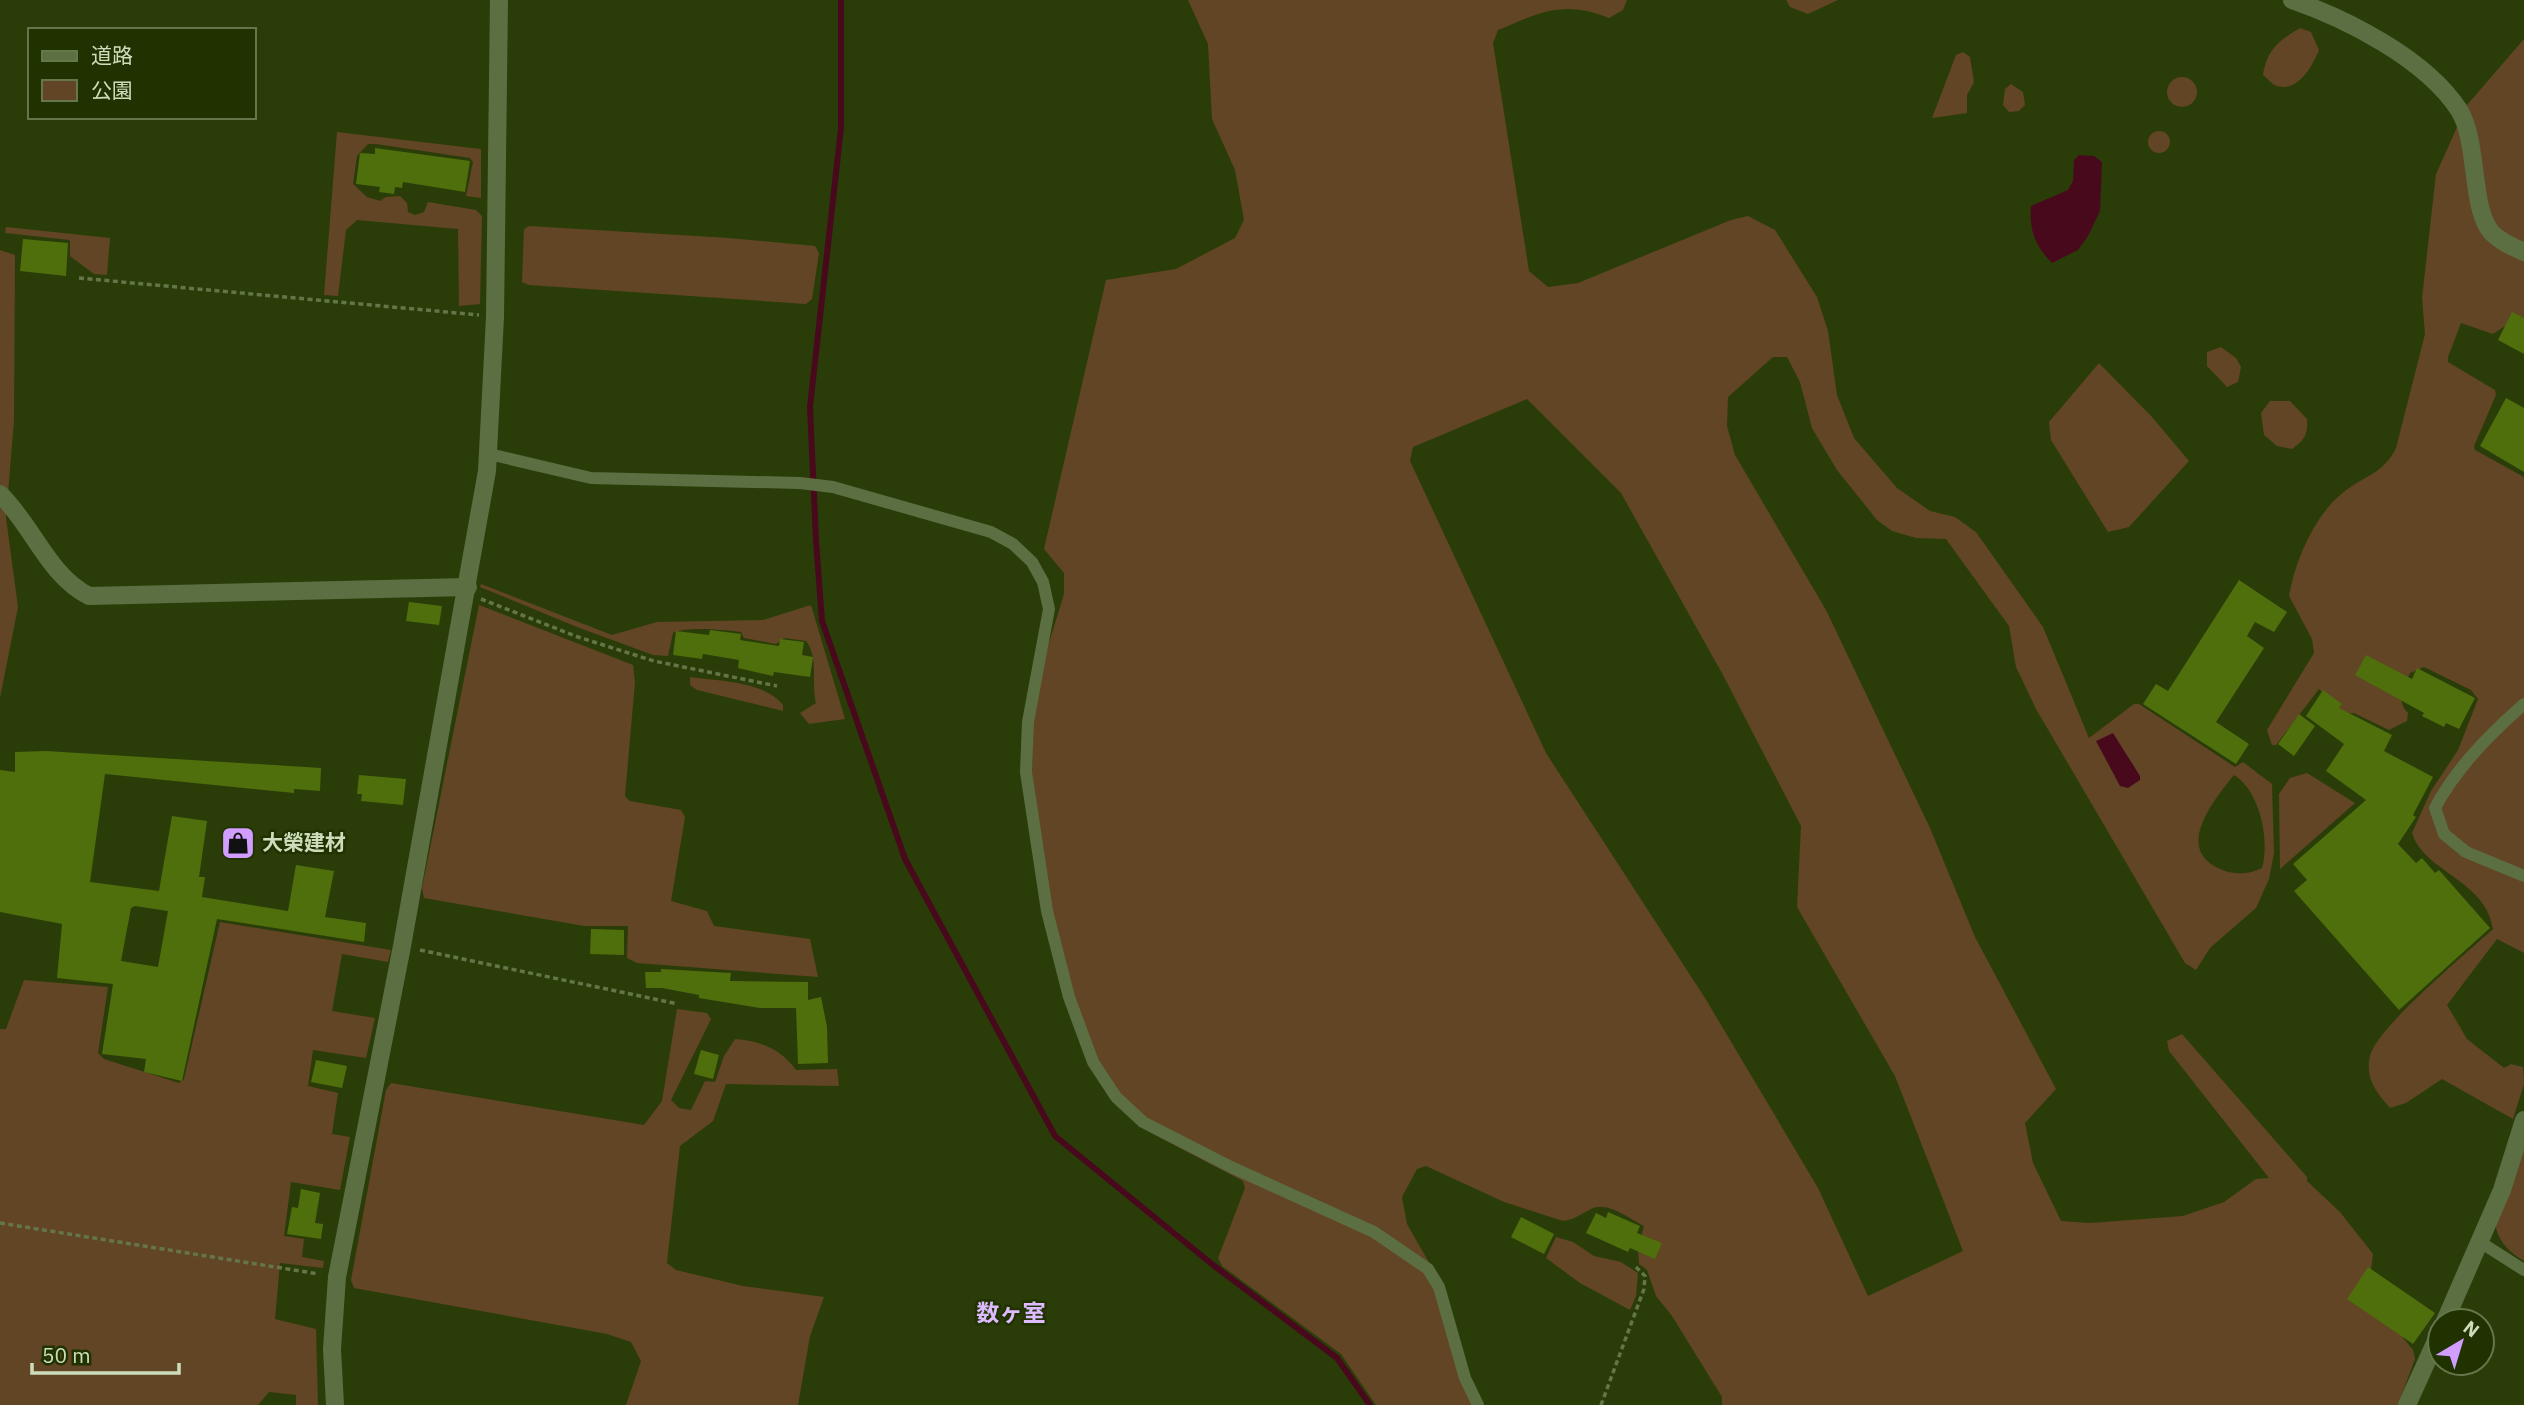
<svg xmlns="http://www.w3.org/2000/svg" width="2524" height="1405" font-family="'IBM Plex Sans','Noto Sans JP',sans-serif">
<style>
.green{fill:#624524;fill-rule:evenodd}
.water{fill:#48091d}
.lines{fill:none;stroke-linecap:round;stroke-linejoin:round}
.stream{stroke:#48091d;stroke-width:6}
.building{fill:#4e6f0c;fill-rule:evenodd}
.path{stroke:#647648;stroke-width:3.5;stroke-dasharray:5 3.5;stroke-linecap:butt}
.service{stroke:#5c6f43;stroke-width:12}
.minor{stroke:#5c6f43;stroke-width:18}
.tertiary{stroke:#5c6f43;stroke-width:18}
.labels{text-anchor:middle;stroke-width:5;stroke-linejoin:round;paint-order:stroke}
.poi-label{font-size:21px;font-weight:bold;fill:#cdddbb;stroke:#203200;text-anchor:start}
.neighbourhood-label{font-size:23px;font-weight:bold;fill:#debaff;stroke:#203200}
</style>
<rect width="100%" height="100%" fill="#2a3d08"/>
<!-- green -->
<path class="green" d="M1188 0H1627L1623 10 1609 18C1563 0 1541 12 1498 30L1493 43 1529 271 1548 287 1578 283 1731 220 1748 216 1775 230 1817 297 1828 331 1837 395 1854 438 1897 488 1930 511 1955 517 1976 532 2043 627 2089 738 2134 704H2139L2235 767 2243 762 2272 784 2274 853 2269 879 2256 908 2210 948 2196 970 2185 963 2036 709 2016 667 2009 626 1946 539 1916 538 1892 531 1877 520 1837 470 1812 428 1800 382 1787 357H1773L1728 397 1727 426 1735 455 1826 610 1930 828 1975 937 2056 1089 2025 1123 2033 1163 2061 1221 2090 1223 2183 1216 2224 1202 2256 1179 2269 1178 2169 1051 2167 1041 2182 1034 2307 1177V1181L2340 1212 2373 1254 2368 1295 2413 1350 2415 1359 2398 1405H1722V1397L1672 1316 1656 1296 1647 1270 1639 1264 1638 1250 1644 1226C1630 1219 1609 1202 1593 1208 1582 1213 1575 1220 1563 1221L1504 1202 1426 1166 1417 1169 1402 1197 1407 1224 1431 1266 1475 1405H1376L1341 1354 1222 1266 1218 1258 1245 1188 1243 1181 1151 1133 1108 1096 1099 1079 1073 996 1051 908 1032 773 1033 722 1048 646 1064 594V573L1044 549 1106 280 1176 269 1235 238 1244 220 1235 170 1212 119 1208 44ZM1527 399 1621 493 1723 675 1801 826 1797 907 1895 1076 1963 1251 1868 1296 1818 1188 1705 998 1546 753 1410 461 1413 447ZM2234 775C2260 791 2270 840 2262 868 2249 875 2233 875 2220 869 2174 849 2213 801 2234 775Z
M1786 0H1838L1808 14 1790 7Z
M2300 28 2311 32 2319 50C2313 65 2298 93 2277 86 2272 85 2267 78 2263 75 2267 50 2278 41 2300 28Z
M2524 39V322L2514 320 2493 334 2461 323 2448 357V362L2495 390 2496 395 2474 446 2475 450 2524 477V953L2497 939 2447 1005 2467 1039 2504 1068 2511 1064 2523 1067 2524 1084 2513 1119 2442 1079 2406 1103 2390 1108C2376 1092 2365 1079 2370 1056 2376 1028 2468 952 2493 929 2486 880 2424 872 2412 833L2431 791 2458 750 2478 699 2471 690 2424 667 2410 673C2404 687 2395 700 2408 713L2407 721 2389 730 2354 713 2344 714 2319 689 2276 745H2272L2267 730 2314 653 2312 639 2289 596C2296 557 2317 508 2352 486 2371 474 2385 470 2396 448L2425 334 2422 298 2436 174 2467 105Z
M1963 52 1970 57 1974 82 1967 95V113L1932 118 1956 55Z
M2167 92a15 15 0 1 1 30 0a15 15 0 1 1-30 0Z
M2011 84 2023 92 2025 105 2019 111 2009 112 2003 105 2005 89Z
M2148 142a11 11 0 1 1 22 0a11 11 0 1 1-22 0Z
M337 132 481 149V198L466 196 473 162 470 158 376 144H368L357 156 353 184 367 197 380 201 386 197 400 196 407 203 408 212 415 215 424 212 428 202 476 210 482 216 480 304 459 306 458 229 357 220 346 230 338 296 324 295Z
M529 226 729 238 815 246 819 253 812 299 806 304 529 285 522 282 524 229Z
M6 227 110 238 107 275 94 274 70 256V240L5 233Z
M0 250 15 255 14 420 6 518 18 607 0 698Z
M2221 347 2236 358 2241 367 2238 382 2227 387 2207 366V352Z
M2099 363 2152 417 2189 461 2129 527 2108 532 2051 440 2049 422Z
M2270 401H2290L2307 419C2308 434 2305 440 2292 449L2277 446 2264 435 2261 413Z
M481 584 612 635 657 622 763 620 811 605 845 719 809 724 800 713 816 703C811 683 819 657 806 641L785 638 776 644 744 638 741 632C726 630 686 626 673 633L668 656 653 655 577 627 480 587Z
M479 605 633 665 635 682 625 796 630 801 681 810 685 817 671 901 707 911 714 926 810 939 818 977 637 963 627 958 628 926H584L424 898 422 888Z
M690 677C717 681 765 681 783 705V711L697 690 690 685Z
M2307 773 2355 803 2280 869 2279 794 2290 778Z
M220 922 391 950 388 962 342 954 332 1011 375 1018 366 1058 313 1050 308 1086 338 1093 332 1134 350 1137 340 1190 291 1182 284 1236 304 1239 302 1257 324 1261 323 1268 280 1263 275 1319 316 1329 318 1405H296V1395L269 1392 258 1405H0V1029H6L24 980 108 987 98 1053 104 1059 179 1083 184 1079Z
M677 1009 707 1013 711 1019 671 1100 679 1108 691 1110 705 1081 715 1082 724 1056 735 1039C761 1041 781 1049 796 1070L837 1069 839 1086 726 1084 713 1121 680 1146 667 1263 676 1270 743 1286 824 1297 810 1336 798 1405H626L641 1361 631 1342 607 1334 354 1288 351 1280 386 1090 391 1083 644 1125 662 1101Z
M2524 1137V1261C2511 1253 2500 1244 2496 1228 2493 1216 2519 1152 2524 1137Z
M1556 1237 1573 1242 1594 1256 1621 1262 1638 1273 1636 1296 1630 1310 1580 1283 1546 1258Z"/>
<!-- water -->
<path class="water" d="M2079 155 2094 156 2102 162 2100 211 2088 236 2078 250 2052 263C2035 246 2029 230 2031 206L2068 190 2073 181 2074 160Z
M2113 733 2140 776V780L2128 788 2120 786 2096 741Z"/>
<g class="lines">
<!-- stream -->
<path class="stream" d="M841 0V128L810 407 816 540 822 621 905 859 1055 1136 1213 1265 1337 1358 1370 1405"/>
</g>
<!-- building -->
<path class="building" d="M375 148 470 161 465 192 403 182 402 188 395 187 394 194 379 192 380 187 356 184 360 153 375 154Z
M23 239 68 243 66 276 20 271Z
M2512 312 2524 318V354L2498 340Z
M2506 398 2524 408V472L2480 446Z
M2239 580 2287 612 2274 632 2255 622 2247 636 2264 648 2216 722 2249 744 2236 764 2143 704 2156 684 2168 691Z
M409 602 442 606 439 625 406 621Z
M710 630 741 634 740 640 779 646 780 639 804 642 802 655 813 657 810 677 774 672 773 676 738 668 739 660 703 654 702 659 673 655 676 631 709 635Z
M2366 655 2412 679 2417 668 2475 698 2459 729 2446 723 2444 727 2422 716 2424 713 2355 675Z
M2323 690 2342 704 2339 708 2392 735 2384 751 2433 777 2413 815 2416 817 2398 844 2416 863 2422 858 2435 873 2439 870 2490 928 2399 1010 2294 891 2307 880 2293 864 2366 800 2326 771 2344 744 2306 716Z
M2299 714 2315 726 2294 756 2278 744Z
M46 751 321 768 320 791 294 789V793L105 774 90 882 159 891 172 816 207 821 199 877H205L202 897 288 911 296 865 334 871 325 917 366 923 364 942 217 919 182 1081 144 1072 146 1059 102 1054 113 984 57 978 62 924 0 912V770L15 772V752ZM135 906 168 911 158 967 121 961 131 908Z
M359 775 406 779 403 805 361 801 362 794H357Z
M591 929 624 930V955L590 954Z
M661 969 731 973 730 981 808 982V1000L821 997 827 1027 828 1063 798 1064 796 1008H760L699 998V995L662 988H646L645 972H661Z
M701 1050 719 1055 713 1079 694 1074Z
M316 1060 347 1066 342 1088 311 1082Z
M301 1189 320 1193 315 1223 323 1224 321 1239 287 1234 292 1207 298 1208Z
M1608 1212 1640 1226 1637 1233 1662 1243 1655 1259 1630 1248 1628 1252 1586 1233 1596 1213 1606 1218Z
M1521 1217 1554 1234 1544 1254 1511 1237Z
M2368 1267 2435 1313 2413 1344 2347 1299Z"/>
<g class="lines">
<!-- path -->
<path class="path" d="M79 278 479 315
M481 599 578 637 654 661 777 686
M420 950 678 1004
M0 1223 319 1274
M1601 1405 1644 1289 1645 1276 1636 1267"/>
<!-- service -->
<path class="service" d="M489 454 591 478 800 483 833 487 991 532 1013 544 1032 562 1043 582 1049 609 1028 722 1026 772 1047 911 1069 997 1093 1062 1116 1097 1143 1122 1231 1167 1374 1232 1428 1269 1439 1287 1465 1378 1478 1405
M2524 704C2490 734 2456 768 2435 808L2444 834 2466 852 2524 876
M2480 1242 2524 1270"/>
<!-- minor -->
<path class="minor" d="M2292 0C2347 19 2426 59 2459 110 2479 142 2470 209 2492 233 2501 242 2513 247 2524 252
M0 494C33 526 48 575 89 596L468 587
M2445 1321 2502 1190 2524 1120
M2407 1405 2440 1332"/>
<!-- tertiary -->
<path class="tertiary" d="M335 1405 332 1349 337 1277 402 946 487 471 495 317 499 0"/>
</g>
<!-- icons -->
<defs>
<g id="shop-square" transform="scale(1.75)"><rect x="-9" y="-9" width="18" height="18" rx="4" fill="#d19dfe" stroke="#203200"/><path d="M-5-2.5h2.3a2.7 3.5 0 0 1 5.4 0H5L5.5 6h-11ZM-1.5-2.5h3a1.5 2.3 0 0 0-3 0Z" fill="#111"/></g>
</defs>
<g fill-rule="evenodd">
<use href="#shop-square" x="238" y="843"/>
</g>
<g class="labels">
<!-- poi labels -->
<g class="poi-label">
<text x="262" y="850">大榮建材</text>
</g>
<!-- neighbourhood labels -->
<g class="neighbourhood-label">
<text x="1011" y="1321">数ヶ室</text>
</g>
</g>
<!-- legend -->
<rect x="28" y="28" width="228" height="91" fill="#203200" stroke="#65764b" stroke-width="2"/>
<rect x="42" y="51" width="35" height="10" fill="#5c6f43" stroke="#65764b" stroke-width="2"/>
<text x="91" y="63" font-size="21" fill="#cdddbb">道路</text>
<rect x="42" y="80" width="35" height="21" fill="#624524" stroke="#65764b" stroke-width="2"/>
<text x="91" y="98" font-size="21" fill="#cdddbb">公園</text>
<!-- north arrow -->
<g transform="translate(2461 1342) rotate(38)"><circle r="33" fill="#203200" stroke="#65764b" stroke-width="2"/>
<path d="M0-5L12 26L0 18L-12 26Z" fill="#d19dfe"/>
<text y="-10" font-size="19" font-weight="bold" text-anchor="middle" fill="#cdddbb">N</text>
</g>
<!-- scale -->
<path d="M32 1363v10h147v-10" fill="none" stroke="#cdddbb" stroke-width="3.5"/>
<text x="42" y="1363" font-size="21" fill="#cdddbb" stroke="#203200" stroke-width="5" paint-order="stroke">50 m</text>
</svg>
